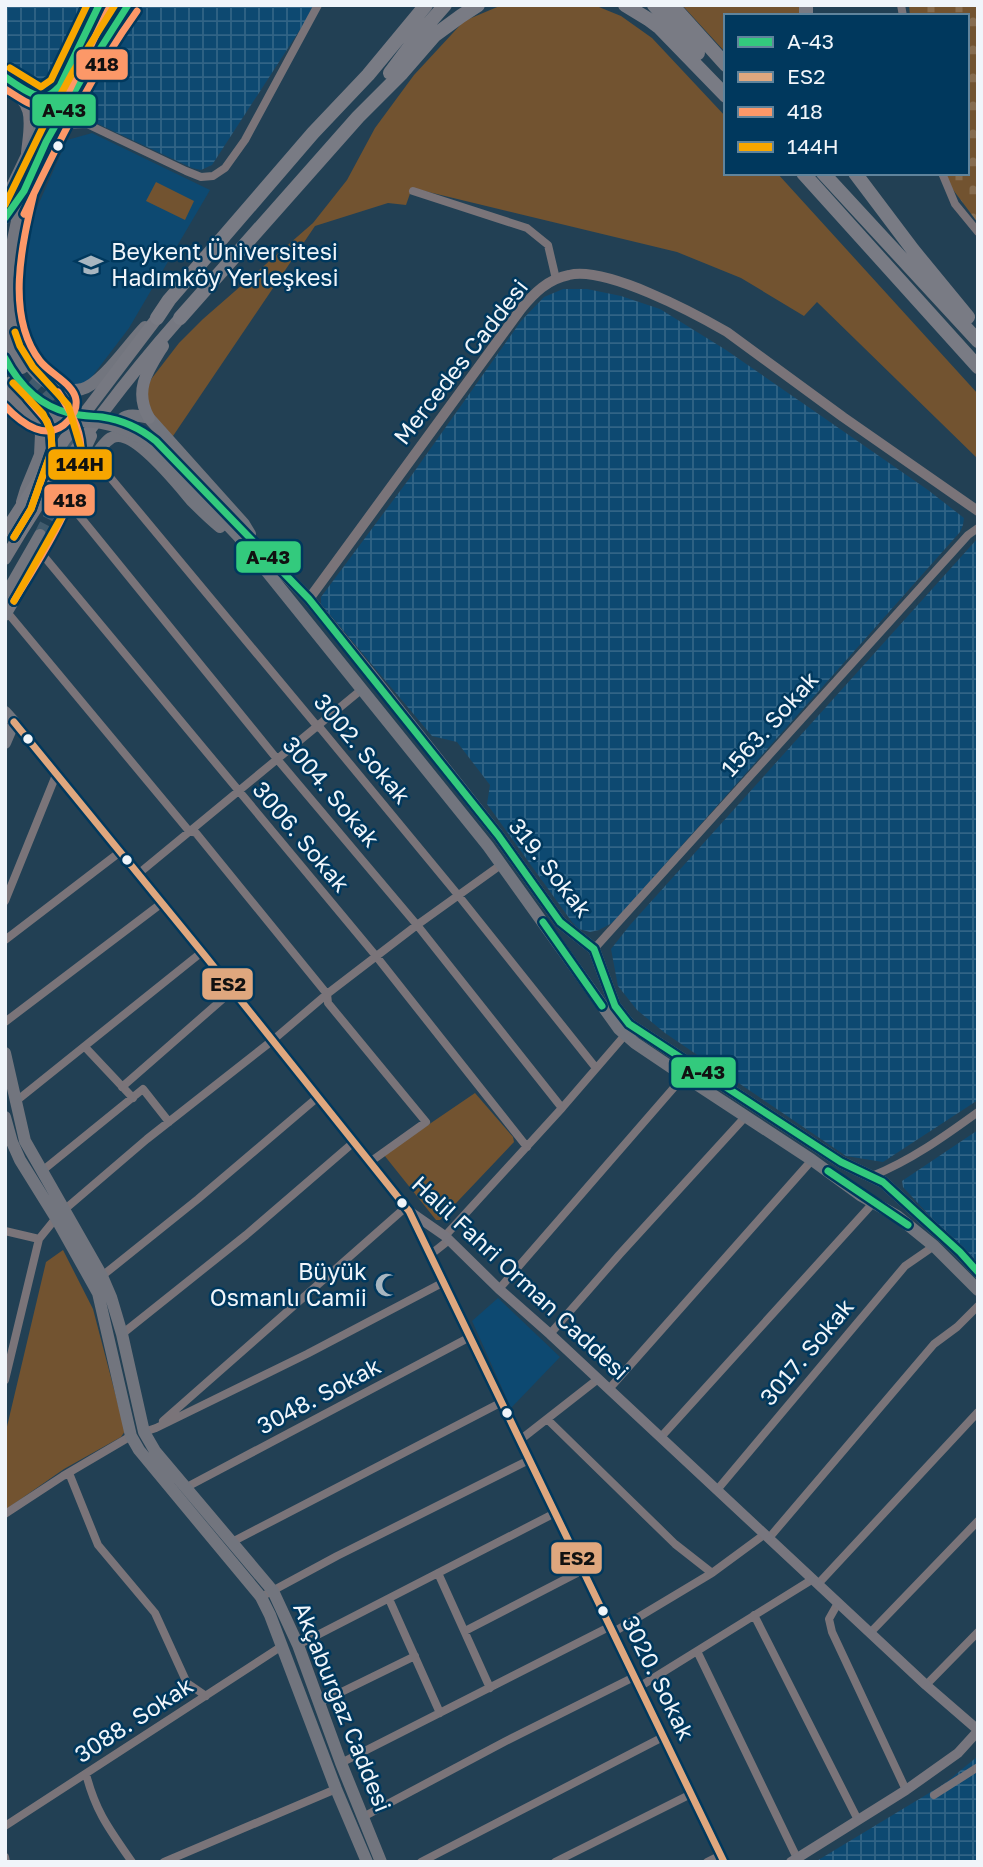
<svg xmlns="http://www.w3.org/2000/svg" width="983" height="1867" font-family="'Golos Text',sans-serif">
<style>
.built{fill:#0d4971}
.industrial{fill:url(#industrial-grid)}
.green{fill:#725330}
.cemetery{fill:url(#cemetery-stones)}
.lines{fill:none;stroke-linecap:round;stroke-linejoin:round}
.primary-tunnel{stroke:#415b6d;stroke-width:12;stroke-dasharray:12 6;stroke-linecap:butt}
.minor{stroke:#7a7479;stroke-width:8}
.tertiary{stroke:#7a7479;stroke-width:10}
.secondary{stroke:#78767e;stroke-width:10}
.primary{stroke:#72757e;stroke-width:12}
.trunk{stroke:#767881;stroke-width:12}
.motorway{stroke:#797b84;stroke-width:14}
.primary-bridge{stroke:#72757e;stroke-width:12}
.bus-1-casing{stroke:#00385d;stroke-width:12}
.bus-2-casing{stroke:#00385d;stroke-width:12}
.bus-3-casing{stroke:#00385d;stroke-width:12}
.bus-4-casing{stroke:#00385d;stroke-width:12}
.bus-1{stroke:#33ca7d;stroke-width:7}
.bus-2{stroke:#dfa77e;stroke-width:7}
.bus-3{stroke:#fc9868;stroke-width:7}
.bus-4{stroke:#f7a600;stroke-width:7}
.bus-dot{fill:#f0f5fa;stroke:#00385d;stroke-width:2.5}
.labels{text-anchor:middle;stroke-width:5;stroke-linejoin:round;paint-order:stroke}
.poi-label{font-size:23px;fill:#f0f5fa;stroke:#00385d;text-anchor:start}
.street-label{font-size:23px;fill:#f0f5fa;stroke:#00385d}
.line-badge{stroke:#00385d;stroke-width:2.5}
.pale-badge-label{font-size:19px;text-anchor:middle;font-weight:bold;fill:#111}
</style>
<defs>
<pattern id="industrial-grid" width="8" height="8" patternUnits="userSpaceOnUse" patternTransform="scale(1.75)"><rect width="8" height="8" fill="#0d4971"/><path d="M0 4h8M4 0v8" fill="none" stroke="#316486"/></pattern>
<pattern id="cemetery-stones" width="16" height="16" patternUnits="userSpaceOnUse" patternTransform="scale(1.75)"><rect width="16" height="16" fill="#725330"/><path d="M2 7V4a2 2 0 0 1 4 0v3zM10 15v-3a2 2 0 0 1 4 0v3z" fill="#866c4f"/></pattern>
</defs>
<rect width="100%" height="100%" fill="#224054"/>
<!-- built -->
<path class="built" d="M92 133 210 190 129 328 88 382 73 385 56 382 38 363 25 338 17 313 14 280 18 250 67 140Z
M498 1298 560 1357 511 1408 472 1321Z"/>
<!-- industrial -->
<path class="industrial" d="M5 5H316L212 165 201 170 192 168 96 123 87 114 5 64Z
M563 289H587L621 296 660 309 726 350 817 413 928 490 964 518 963 525 960 532 620 915 612 923 599 930 590 932 579 929 572 922 487 804 490 785 457 742 432 736 321 604V597L409 479 521 321 544 297Z
M978 538V1100L883 1162 846 1156 665 1033 637 1010 618 986 611 949 630 925Z
M978 1130V1268L903 1187 902 1181Z
M978 1756V1862H815L944 1784Z"/>
<!-- green -->
<path class="green" d="M502 5H594L621 16 652 38 726 117V173H777L978 394V459L817 302 804 316 741 278 677 252 412 188 406 205 388 203 315 226 171 439 148 409V385L152 378 179 343 203 319 313 223 347 180 375 128 414 75 464 21Z
M682 5H799L800 16H726V53Z
M156 182 194 201 185 220 146 201Z
M475 1093 513 1137 514 1142 440 1220H436L384 1155Z
M63 1250 93 1309 125 1431 121 1437 64 1469 5 1510V1435L46 1262Z"/>
<!-- cemetery -->
<path class="cemetery" d="M909 5H978V223L951 187 946 173H967V16H910Z"/>
<g class="lines">
<!-- primary-tunnel -->
<path class="primary-tunnel" d="M31 380C56 403 72 424 70 460
M40 535 64 488"/>
<!-- minor -->
<path class="minor" d="M901 5 903 16
M87 124C71 106 87 88 92 69
M51 138 68 125 87 124 186 171 201 177 213 176 225 168 245 140 318 5
M942 173 955 204 978 232
M413 191 527 228 548 245 556 279
M94 458 317 726 321 729 458 895 596 1068
M69 503 277 759 417 925 562 1108
M42 554 376 956 527 1147
M7 612 189 831 196 833 327 994 328 1003 426 1122 370 1162
M138 874 361 690
M5 901 56 775
M5 940 120 852
M594 949 968 535 978 528
M5 1022 162 903
M85 1047 133 1098
M122 1087 233 990
M15 1102 202 952
M42 1171 143 1089 169 1122
M872 1176C910 1161 945 1136 978 1112
M64 1210 147 1139 273 1040 327 994 417 925 502 864
M5 1231 39 1239
M445 1236 562 1108 625 1035
M430 1255 449 1240
M102 1276 198 1199 318 1097
M499 1289 684 1076
M122 1334 246 1235 354 1142
M550 1334 619 1255 746 1116
M5 1380 39 1239 56 1218
M609 1389 812 1160
M547 1419 675 1544 712 1573
M163 1421 406 1207
M144 1432 156 1428 307 1354 444 1282
M661 1437 874 1202
M520 1440 598 1379
M69 1473 98 1545 155 1613 187 1683 206 1696
M185 1488 470 1337
M717 1490 905 1266 934 1246
M5 1514 63 1476 131 1436
M769 1538 934 1344 957 1327 978 1306
M232 1542 502 1402
M438 1573 490 1688
M818 1584 978 1412
M261 1597 337 1556 529 1460
M389 1599 440 1713
M838 1603 829 1619 832 1632 906 1790
M754 1615 858 1820
M465 1631 583 1570
M612 1633 712 1573 765 1534
M870 1633 978 1521
M298 1645 555 1513
M697 1651 797 1858
M926 1685 978 1632
M639 1687 813 1579
M319 1703 415 1656
M341 1763 609 1627
M86 1774C96 1813 110 1830 132 1862
M934 1795 978 1767
M363 1817 506 1741 634 1677
M5 1826 282 1646
M5 1857 6 1862
M164 1862 336 1789
M421 1862 663 1737
M555 1862 691 1794
M707 1862 721 1855"/>
<!-- tertiary -->
<path class="tertiary" d="M309 599 521 309C534 293 548 279 569 275 606 266 694 313 727 332L843 417 978 511"/>
<!-- secondary -->
<path class="secondary" d="M5 77 38 97C47 99 52 94 58 88
M5 86C36 105 29 123 26 153
M14 722 206 957 409 1211 445 1236 499 1289 550 1334 926 1685 978 1730
M410 1213 724 1862
M791 1862 906 1790 958 1753 978 1731"/>
<!-- primary -->
<path class="primary" d="M24 191C13 240 0 279 13 329 18 345 24 360 35 372 41 380 65 394 66 402 66 405 64 409 62 412 52 424 41 420 28 415
M5 201 99 5
M5 218 24 191 46 142 83 76 128 5
M5 336 22 368
M5 358 17 378
M54 387C63 389 73 392 82 389 102 384 129 343 145 327
M5 390 34 420 41 434 40 455 26 489 22 502
M121 435C114 412 133 414 149 418L244 524 250 534
M163 456 239 537 488 846 619 1029 635 1043 684 1076 812 1160 860 1195 897 1216 934 1246 978 1290
M65 511C73 495 97 446 111 438 132 425 179 486 192 501 201 510 210 519 220 527
M241 530 309 599 372 676 498 835 560 922 594 949 615 1006 629 1024 841 1162 883 1182 960 1252 978 1272
M5 596 40 535
M5 712 14 722 5 743
M5 1053 25 1141 102 1276 111 1297 122 1334 144 1432 155 1451 273 1591 298 1645 341 1763 381 1862
M5 1117 12 1142 20 1160 56 1218 98 1293 131 1436 139 1450 261 1597 270 1615 336 1789 367 1862"/>
<!-- trunk -->
<path class="trunk" d="M149 418C133 390 148 370 163 346
M5 531 65 439 157 318
M5 559C56 472 113 394 180 318
M5 615 57 527 70 481 91 436"/>
<!-- motorway -->
<path class="motorway" d="M625 5 648 19 660 28 726 96
M654 5 698 53
M672 5 726 65
M806 5V16
M390 73 417 37 445 5
M803 173 978 367
M823 173 978 341
M855 173 913 250 968 317
M157 318 169 300 313 133 368 75 426 5
M180 318 358 117 402 73 435 35 461 16 478 5"/>
<!-- primary-bridge -->
<path class="primary-bridge" d="M11 382C26 399 43 412 64 418 77 422 90 421 102 423 126 427 146 439 163 456"/>
<!-- bus-1 casing -->
<g class="bus-1-casing">
<path id="bus-1" d="M5 77C14 83 36 100 46 96 52 95 56 90 60 86L99 5
M5 218 24 191 46 142 83 76 128 5
M5 358C19 385 40 406 69 413 80 416 91 416 102 417 122 420 140 428 156 441L309 599 498 835 560 922 594 949 615 1006 629 1024 841 1162 883 1182 960 1252 978 1272
M543 922 602 1006
M828 1171 908 1225"/>
</g>
<!-- bus-2 casing -->
<g class="bus-2-casing">
<path id="bus-2" d="M14 722 206 957 409 1211 724 1862"/>
</g>
<!-- bus-3 casing -->
<g class="bus-3-casing">
<path id="bus-3" d="M5 89C31 105 45 119 69 91L108 10
M24 214C58 144 91 75 137 11
M5 406C22 424 48 444 69 420 74 414 77 408 76 400 74 384 50 374 40 361 5 316 22 244 34 193
M14 537 31 509 52 450 51 432 47 421 28 399
M14 601C38 561 84 494 81 447 80 426 69 409 58 392"/>
</g>
<!-- bus-4 casing -->
<g class="bus-4-casing">
<path id="bus-4" d="M10 68 41 87 51 80 87 5
M5 205 45 123 74 70 115 5
M13 383 43 414 51 431 52 449 31 509 14 537
M14 601 71 500 80 472 81 448 68 405 33 367 20 346 15 332"/>
</g>
<!-- bus-1 -->
<use href="#bus-1" class="bus-1"/>
<!-- bus-2 -->
<use href="#bus-2" class="bus-2"/>
<!-- bus-3 -->
<use href="#bus-3" class="bus-3"/>
<!-- bus-4 -->
<use href="#bus-4" class="bus-4"/>
</g>
<!-- icons -->
<defs>
<g id="university-bare" transform="scale(1.89)"><path d="M0-5L7-2L0 1L-7-2ZM-4 1L0 2.5L4 1V4Q0 6-4 4Z" fill="#a8b6c0" stroke="#00385d" stroke-width="2.5" paint-order="stroke"/></g>
<g id="mosque-bare" transform="scale(1.89)"><path d="M3.5-4.9A6 6 0 1 0 3.5 4.9A5 5 0 1 1 3.5-4.9Z" fill="#a8b6c0" stroke="#00385d" stroke-width="2.5" paint-order="stroke"/></g>
</defs>
<g fill-rule="evenodd">
<use href="#university-bare" x="91" y="265"/>
<use href="#mosque-bare" x="387" y="1285"/>
</g>
<!-- markers -->
<g class="bus-dot">
<circle cx="58" cy="146" r="6"/>
<circle cx="28" cy="739" r="6"/>
<circle cx="127" cy="860" r="6"/>
<circle cx="402" cy="1203" r="6"/>
<circle cx="507" cy="1413" r="6"/>
<circle cx="603" cy="1611" r="6"/>
</g>
<g class="labels">
<!-- poi labels -->
<g class="poi-label">
<text x="111" y="260">Beykent Üniversitesi<tspan x="111" dy="26">Hadımköy Yerleşkesi</tspan></text>
<text x="367" y="1280" text-anchor="end">Büyük<tspan x="367" dy="26">Osmanlı Camii</tspan></text>
</g>
<!-- street labels -->
<g class="street-label">
<text transform="translate(461 362) rotate(-52)" y="8">Mercedes Caddesi</text>
<text transform="translate(770 724) rotate(-48)" y="8">1563. Sokak</text>
<text transform="translate(362 749) rotate(50)" y="8">3002. Sokak</text>
<text transform="translate(331 792) rotate(50)" y="8">3004. Sokak</text>
<text transform="translate(301 837) rotate(50)" y="8">3006. Sokak</text>
<text transform="translate(550 868) rotate(52)" y="8">319. Sokak</text>
<text transform="translate(520 1278) rotate(43)" y="8">Halil Fahri Orman Caddesi</text>
<text transform="translate(807 1352) rotate(-50)" y="8">3017. Sokak</text>
<text transform="translate(319 1396) rotate(-28)" y="8">3048. Sokak</text>
<text transform="translate(658 1678) rotate(64)" y="8">3020. Sokak</text>
<text transform="translate(342 1707) rotate(68)" y="8">Akçaburgaz Caddesi</text>
<text transform="translate(134 1720) rotate(-33)" y="8">3088. Sokak</text>
</g>
</g>
<g class="line-badge">
<rect x="75" y="48" width="54" height="33" rx="7" fill="#fc9868"/>
<rect x="31" y="93" width="66" height="34" rx="7" fill="#33ca7d"/>
<rect x="47" y="448" width="66" height="33" rx="7" fill="#f7a600"/>
<rect x="43" y="483" width="53" height="34" rx="7" fill="#fc9868"/>
<rect x="235" y="540" width="67" height="34" rx="7" fill="#33ca7d"/>
<rect x="201" y="967" width="53" height="34" rx="7" fill="#dfa77e"/>
<rect x="670" y="1056" width="67" height="33" rx="7" fill="#33ca7d"/>
<rect x="550" y="1541" width="53" height="34" rx="7" fill="#dfa77e"/>
</g>
<g class="pale-badge-label">
<text x="102" y="71">418</text>
<text x="64" y="117">A-43</text>
<text x="80" y="471">144H</text>
<text x="70" y="507">418</text>
<text x="268" y="564">A-43</text>
<text x="228" y="991">ES2</text>
<text x="703" y="1079">A-43</text>
<text x="577" y="1565">ES2</text>
</g>
<!-- border -->
<rect width="983" height="1867" fill="none" stroke="#f0f5fa" stroke-width="14"/>
<!-- legend -->
<rect x="724" y="14" width="245" height="161" fill="#00385d" stroke="#60849c" stroke-width="2"/>
<rect x="738" y="37" width="35" height="10" fill="#33ca7d" stroke="#60849c" stroke-width="2"/>
<text x="787" y="49" font-size="21" fill="#f0f5fa">A-43</text>
<rect x="738" y="72" width="35" height="10" fill="#dfa77e" stroke="#60849c" stroke-width="2"/>
<text x="787" y="84" font-size="21" fill="#f0f5fa">ES2</text>
<rect x="738" y="107" width="35" height="10" fill="#fc9868" stroke="#60849c" stroke-width="2"/>
<text x="787" y="119" font-size="21" fill="#f0f5fa">418</text>
<rect x="738" y="142" width="35" height="10" fill="#f7a600" stroke="#60849c" stroke-width="2"/>
<text x="787" y="154" font-size="21" fill="#f0f5fa">144H</text>
</svg>
